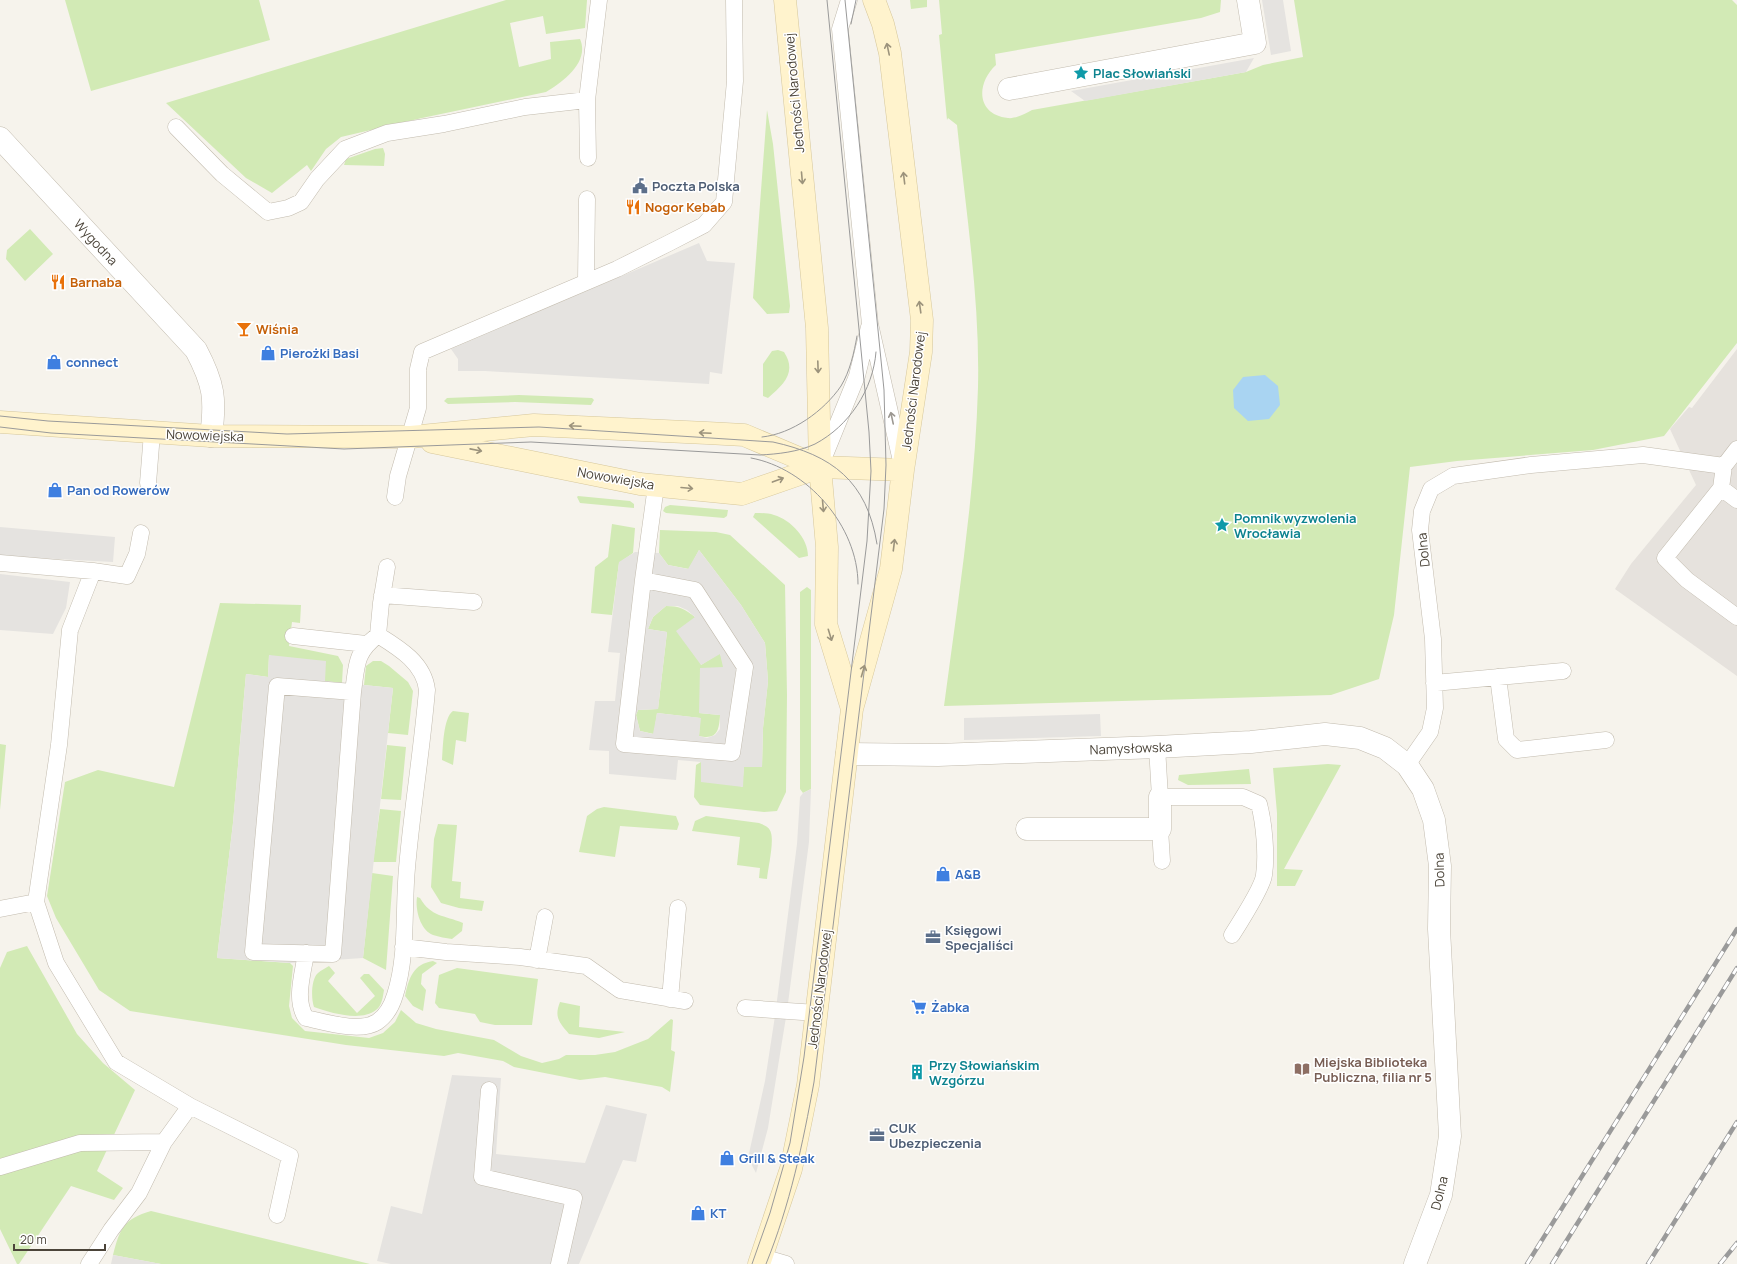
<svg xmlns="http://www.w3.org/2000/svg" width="1737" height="1264" font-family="Manrope,sans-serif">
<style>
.industrial{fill:#e6e2dd}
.green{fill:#d2eab5}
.parking{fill:#e5e3e0;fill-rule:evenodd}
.water{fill:#a9d4f2}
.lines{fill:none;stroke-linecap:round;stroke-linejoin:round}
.lane-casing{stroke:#c2bbae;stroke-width:17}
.street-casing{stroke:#c2bbae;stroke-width:23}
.secondary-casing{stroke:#d6c79b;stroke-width:23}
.lane{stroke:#fff;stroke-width:16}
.street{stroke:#fff;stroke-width:22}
.secondary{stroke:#fff3cd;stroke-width:22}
.tram{stroke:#9a9a9a;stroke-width:1}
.rail-casing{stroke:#9a9a9a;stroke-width:4.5}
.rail{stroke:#fff;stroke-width:3;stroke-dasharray:9;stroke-linecap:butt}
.oneway{stroke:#9c937c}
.oneway2{stroke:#9c9892}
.labels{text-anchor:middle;stroke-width:3;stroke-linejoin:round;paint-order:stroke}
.culture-label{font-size:13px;font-weight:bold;fill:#0d838f;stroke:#fff;text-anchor:start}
.street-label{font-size:13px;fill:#4b4439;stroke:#fff}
.service-label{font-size:13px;font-weight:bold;fill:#4e5e75;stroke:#fff;text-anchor:start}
.food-label{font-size:13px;font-weight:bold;fill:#c56008;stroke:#fff;text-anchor:start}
.shop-label{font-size:13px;font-weight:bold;fill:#366cbe;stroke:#fff;text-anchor:start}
.education-label{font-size:13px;font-weight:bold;fill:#785e54;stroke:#fff;text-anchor:start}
</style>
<rect width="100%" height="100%" fill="#f6f3ec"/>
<!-- industrial -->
<path class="industrial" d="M1737 349V676L1615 589 1631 564 1696 485 1670 429 1689 407 1692 408Z"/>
<!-- green -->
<path class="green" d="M65 0H259L270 40 91 91Z
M506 0H587L585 28 546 34 543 16 510 23 519 67 551 59 550 42 580 39C590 62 563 82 546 92L422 118 341 137 326 149 311 171 307 165 272 193 246 178 166 103Z
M910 0H927V7L911 9Z
M939 0H1221L1220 12 1201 18 995 54 996 65C976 83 976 115 1008 118 1015 119 1025 114 1032 110L1246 72 1263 65 1303 57 1294 0H1732L1737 5V343L1664 436 1593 450 1457 461 1410 467 1394 615 1379 679 1331 695 944 706C958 600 975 494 978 387 980 300 966 212 957 125L948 118 947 120 939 35 942 34Z
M767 110 773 144 790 306 789 313 767 314 753 298Z
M383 148 385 154 384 166 344 165 346 159 375 149Z
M30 229 53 254 25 281 6 259 7 250Z
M778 350 784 352C797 372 784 384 768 398L763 396V364L772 351Z
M519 395 592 398 594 400 591 405 515 402 448 404 444 401 447 398Z
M578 496 630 501 634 504V508L580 503 577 497Z
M670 505 728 510 727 516 724 518 666 513 663 511 665 507Z
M755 513C761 513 768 513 774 515 791 520 808 538 808 556L799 558 753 517Z
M612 524 635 528 633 553 619 563 612 615 591 613 595 567 608 557Z
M660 530 716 532 730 535 785 585 787 695 786 792 777 811 764 812 700 805 694 797 696 765 701 762 742 787 744 766 762 767 763 728 768 681 765 643 741 605 699 550 689 569 668 565 659 553Z
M807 587 811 590V789L803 793 800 789V592Z
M220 603 301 605 300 623 292 622 289 646 338 656 343 665 342 683 325 681 269 655 268 677 246 674 233 823 217 958 290 963 293 966 289 1006 292 1018 305 1031 369 1038 383 1033 395 1022 401 1010 416 1023 436 1029 494 1040 521 1056 542 1063 559 1059 566 1055H595L615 1052 648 1039 671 1019 673 1020 671 1050 675 1052 670 1092 662 1087 605 1077 580 1080 514 1067 503 1061 458 1053 444 1056 346 1045 130 1011 99 990 56 918 47 896 65 782 98 770 174 787Z
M666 606C679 606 685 609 695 617L701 665 720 653 724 667 699 713 720 715C719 731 717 740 699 736L700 718 657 713 654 734 640 731 636 715 638 710 658 709 667 632 648 629 653 617Z
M373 661H381L389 666 408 682 413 691 408 735 388 733 393 688 364 685 366 666Z
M453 711 469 713 466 742 456 740 453 765 442 760C443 748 443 718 453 711Z
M0 744 6 745 0 810Z
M387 745 406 747 401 800 381 799Z
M1328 764 1341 765 1284 869 1303 870 1295 886H1277V813L1273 768Z
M1249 769 1251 784 1188 785 1178 780 1179 775Z
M604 807 676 816 679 824 677 830 620 826 615 857 579 852 587 816 597 809Z
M380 809 401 811 396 862H373Z
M706 816 759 823C764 825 770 827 771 833 774 843 768 868 767 879L759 878 760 868 737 865 740 837 692 831 695 821Z
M438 824 457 825 452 881 461 882 460 898 484 901 482 911 459 908 441 903 431 887 434 839Z
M372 873 393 876 386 970 363 958Z
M417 897 420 898C431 917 444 915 463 923L462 931 452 939C446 938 439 937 433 935 420 930 415 909 417 897Z
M27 946 77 1034 103 1063 135 1090 97 1171 123 1188 114 1200 71 1186 19 1264H17L0 1229V968L7 952Z
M433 961 437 963 422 974 421 984 426 990 423 1011 413 1006 405 996C409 978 413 964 433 961Z
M329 966 335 973 328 981 357 1013 375 996 360 978 364 974H369L384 990C383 996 382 1006 376 1010 361 1022 331 1013 314 1007 311 999 311 979 318 973 321 970 326 968 329 966Z
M457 968 538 979 532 1025H495L480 1022 475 1014 439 1008 435 1003 439 975Z
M560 1002 580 1006 579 1027 625 1032 599 1038 569 1034C559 1022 554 1017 560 1002Z
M151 1211 370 1264H161L113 1255C120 1228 124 1219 151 1211Z"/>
<!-- parking -->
<path class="parking" d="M1262 0H1283L1291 51 1271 55Z
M1254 58 1246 72 1085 101 1071 91Z
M699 243 707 261 735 263 722 374 710 372 709 384 485 371H458V359L451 349Z
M0 527 115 537 113 562 0 556Z
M699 550 741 605 765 643 768 681 763 728 762 767H744L743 787 701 782V762L678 760 676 780 609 774V751L589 750 595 701H615L620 653 608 652 619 562 635 552 659 553 668 565 688 569ZM666 606H678L687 610 695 617 676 631 701 665 720 654 723 667 700 668 699 713 720 715V729L715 735 707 738 699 736 701 718 657 713 653 734 640 731 636 715 638 710 658 709 667 632 648 629 653 617Z
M0 574 70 582 66 608 53 634 0 630Z
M269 655 326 661 325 681 393 688 363 958 290 963 217 958 233 823 246 674 268 677Z
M1100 714 1101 736 964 740V718Z
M811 789 809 842 787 1011 768 1128 756 1173 748 1158 765 1081 775 1016 797 844 800 797 803 793Z
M452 1075 501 1078 496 1154 585 1163 606 1105 647 1114 636 1162 623 1160 579 1264H391L377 1261 391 1206 422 1214Z
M113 1255 161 1264H111Z"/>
<!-- water -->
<path class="water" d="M1265 375 1278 386 1280 405 1269 419 1248 421 1234 408 1233 390 1243 377Z"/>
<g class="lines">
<!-- lane casing -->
<g class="lane-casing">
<path id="lane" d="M849 0 840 29 870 324 901 461
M587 100 599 0
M176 127 222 174 268 212 288 208 301 202 317 179 345 149 387 133 444 124 525 107 587 100 588 158
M586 281 587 199
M822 462 857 376 869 327
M1724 466 1721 488 1665 558 1687 580 1737 617
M148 483 152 433
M1721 488 1737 500
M395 497 398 476 418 408V369L422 352 617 269 669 243 704 225 724 202 735 81 734 0
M0 563 93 571 127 576 137 554 141 533
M643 580 695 590 745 667 732 753 624 744 643 580 656 486
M382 595 474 602
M293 636 366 644
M1498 677 1506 739 1517 750 1606 740
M1434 683 1563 671
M277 686 353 692 333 954 253 952Z
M353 692C357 664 355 653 378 635L381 603 387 567
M1157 747 1160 797H1243L1259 804C1264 823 1267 855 1264 875 1263 886 1239 924 1232 935
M1407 765 1430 732 1435 708 1433 639 1420 530 1422 511 1431 489 1453 476 1531 465 1643 455 1724 466 1737 449
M1160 829 1162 861
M0 909 36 902
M403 947 446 952 520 957 586 966 620 990 685 1001
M306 953C303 974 294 1000 306 1018 325 1022 360 1033 377 1022 386 1016 392 1005 395 995 408 954 403 910 407 868 412 809 422 750 427 690 424 663 399 648 378 635
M537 960 545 917
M670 999 678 908
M745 1008 817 1013
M489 1090 482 1177 574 1198 559 1264
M190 1106 290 1156 277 1215
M0 1167 80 1143 164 1142
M762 1257 786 1264
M89 1264 111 1230 139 1193 164 1142 190 1106 116 1062 56 963 36 902 59 745 70 630 93 571"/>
</g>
<!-- street casing -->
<g class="street-casing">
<path id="street" d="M1009 89 1255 43 1248 0
M0 138 196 350C214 384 216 399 211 436
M847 754 938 755 1157 747 1251 742 1325 734 1360 738 1385 748 1407 765 1423 789 1434 820 1440 866 1439 929 1450 1136 1441 1195 1415 1264
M1027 829H1160V797"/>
</g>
<!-- secondary casing -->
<g class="secondary-casing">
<path id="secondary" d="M785 0 817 328 820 467 827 547 826 624 852 709
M0 422 211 436 411 437 534 425 707 433 744 435 820 467
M432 442 640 484 742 494 820 467 903 470
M759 1264 791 1169 808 1085 852 709 891 569 903 470 921 352 922 320 890 53 883 24 874 0"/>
</g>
<!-- lane -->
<use href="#lane" class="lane"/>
<!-- street -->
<use href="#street" class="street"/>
<!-- secondary -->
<use href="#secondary" class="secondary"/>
<!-- tram -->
<path class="tram" d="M851 24 856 0
M0 416 48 421 287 434 539 427 773 442C832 455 867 481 877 544
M0 427 51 433 344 449 531 442 760 455C778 454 798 452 815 444 849 426 873 390 876 352
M762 437C792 434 824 411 841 386 850 371 854 353 857 336
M751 458C807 468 858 526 858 584
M752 1264 770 1213 790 1143 804 1057 867 541 871 471 869 432 827 0
M766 1264C790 1205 803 1143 814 1082L884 509 886 465 884 390 845 0"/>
<!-- rail casing -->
<g class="rail-casing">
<path id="rail" d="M1527 1264 1737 929
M1552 1264 1737 968
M1648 1264 1737 1122
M1720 1264 1737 1243"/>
</g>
<!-- rail -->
<use href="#rail" class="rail"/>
</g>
<!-- one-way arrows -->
<defs><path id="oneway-shaft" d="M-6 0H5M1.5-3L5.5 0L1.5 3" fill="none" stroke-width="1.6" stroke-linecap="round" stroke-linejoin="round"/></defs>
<g class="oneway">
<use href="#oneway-shaft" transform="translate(888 49) rotate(-102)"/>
<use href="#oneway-shaft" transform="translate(802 178) rotate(85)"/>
<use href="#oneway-shaft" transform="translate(904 178) rotate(-97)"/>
<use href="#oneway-shaft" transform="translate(920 307) rotate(-98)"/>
<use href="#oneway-shaft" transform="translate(818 367) rotate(88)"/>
<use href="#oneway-shaft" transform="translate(575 426) rotate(-177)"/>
<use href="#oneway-shaft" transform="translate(705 433) rotate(-177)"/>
<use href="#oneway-shaft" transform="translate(476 450) rotate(11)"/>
<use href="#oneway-shaft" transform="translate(778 480) rotate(-20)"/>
<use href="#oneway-shaft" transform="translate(687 488) rotate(5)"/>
<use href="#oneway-shaft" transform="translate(823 506) rotate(85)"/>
<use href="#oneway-shaft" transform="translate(894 545) rotate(-83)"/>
<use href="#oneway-shaft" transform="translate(830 635) rotate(73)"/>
<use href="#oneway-shaft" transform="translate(863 671) rotate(-74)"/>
</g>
<use class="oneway2" href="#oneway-shaft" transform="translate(892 418) rotate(-102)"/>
<!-- icons -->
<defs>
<g id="sight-bare" transform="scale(1.2)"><path d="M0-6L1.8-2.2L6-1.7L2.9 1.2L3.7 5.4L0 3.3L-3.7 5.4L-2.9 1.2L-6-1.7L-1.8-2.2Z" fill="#0f9aa8" stroke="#fff" stroke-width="2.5" paint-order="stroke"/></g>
<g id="civic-bare" transform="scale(1.2)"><path d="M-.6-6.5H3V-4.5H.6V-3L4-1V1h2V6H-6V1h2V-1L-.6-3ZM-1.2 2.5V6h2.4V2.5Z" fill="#5c6f8a" stroke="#fff" stroke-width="2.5" paint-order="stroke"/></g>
<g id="restaurant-bare" transform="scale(1.2)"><path d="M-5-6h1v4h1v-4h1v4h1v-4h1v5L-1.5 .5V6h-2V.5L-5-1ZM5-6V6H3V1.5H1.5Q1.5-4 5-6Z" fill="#e8710a" stroke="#fff" stroke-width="2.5" paint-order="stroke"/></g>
<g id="bar-bare" transform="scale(1.2)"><path d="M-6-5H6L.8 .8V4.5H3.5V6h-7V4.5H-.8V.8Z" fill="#e8710a" stroke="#fff" stroke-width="2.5" paint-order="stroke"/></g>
<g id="shop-bare" transform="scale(1.2)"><path d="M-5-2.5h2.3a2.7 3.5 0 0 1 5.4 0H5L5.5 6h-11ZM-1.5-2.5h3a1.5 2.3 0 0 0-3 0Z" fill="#3f7fe0" stroke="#fff" stroke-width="2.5" paint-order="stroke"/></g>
<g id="office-bare" transform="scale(1.2)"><path d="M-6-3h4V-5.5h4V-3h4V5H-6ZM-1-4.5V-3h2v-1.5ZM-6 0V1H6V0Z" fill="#5c6f8a" stroke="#fff" stroke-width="2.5" paint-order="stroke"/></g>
<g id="supermarket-bare" transform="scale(1.2)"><path d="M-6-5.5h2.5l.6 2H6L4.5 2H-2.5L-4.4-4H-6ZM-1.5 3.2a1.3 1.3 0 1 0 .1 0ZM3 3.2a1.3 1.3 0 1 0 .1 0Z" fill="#3f7fe0" stroke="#fff" stroke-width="2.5" paint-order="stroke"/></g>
<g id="library-bare" transform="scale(1.2)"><path d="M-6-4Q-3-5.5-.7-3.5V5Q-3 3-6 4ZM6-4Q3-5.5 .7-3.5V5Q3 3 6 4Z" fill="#8d6e63" stroke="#fff" stroke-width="2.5" paint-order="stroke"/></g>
<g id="building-bare" transform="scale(1.2)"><path d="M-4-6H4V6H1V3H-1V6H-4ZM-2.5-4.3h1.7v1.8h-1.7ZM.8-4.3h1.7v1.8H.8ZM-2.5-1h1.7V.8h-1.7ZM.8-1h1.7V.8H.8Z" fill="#0f9aa8" stroke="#fff" stroke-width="2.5" paint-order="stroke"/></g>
</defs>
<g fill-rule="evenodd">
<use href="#sight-bare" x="1081" y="73"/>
<use href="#civic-bare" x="640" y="186"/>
<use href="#restaurant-bare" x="633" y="207"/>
<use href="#restaurant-bare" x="58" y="282"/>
<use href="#bar-bare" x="244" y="329"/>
<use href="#shop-bare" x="268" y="353"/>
<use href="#shop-bare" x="54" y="362"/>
<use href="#shop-bare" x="55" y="490"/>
<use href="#sight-bare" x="1222" y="525"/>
<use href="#shop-bare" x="943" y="874"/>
<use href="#office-bare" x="933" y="937"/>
<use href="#supermarket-bare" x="919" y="1007"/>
<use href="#library-bare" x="1302" y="1069"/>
<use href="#building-bare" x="917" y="1072"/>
<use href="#office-bare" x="877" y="1135"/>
<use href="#shop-bare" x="727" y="1158"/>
<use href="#shop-bare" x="698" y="1213"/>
</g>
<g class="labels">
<!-- culture labels -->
<g class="culture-label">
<text x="1093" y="78">Plac Słowiański</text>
<text x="1234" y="523">Pomnik wyzwolenia<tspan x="1234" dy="15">Wrocławia</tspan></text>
<text x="929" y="1070">Przy Słowiańskim<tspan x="929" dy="15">Wzgórzu</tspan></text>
</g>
<!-- street labels -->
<g class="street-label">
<text transform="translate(794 93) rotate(-95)" y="5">Jedności Narodowej</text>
<text transform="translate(96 242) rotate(47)" y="5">Wygodna</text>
<text transform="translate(913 391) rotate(-83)" y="5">Jedności Narodowej</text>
<text transform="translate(205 435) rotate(2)" y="5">Nowowiejska</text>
<text transform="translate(616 478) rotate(10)" y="5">Nowowiejska</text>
<text transform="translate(1423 550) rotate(-96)" y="5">Dolna</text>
<text transform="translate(1131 748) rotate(-2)" y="5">Namysłowska</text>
<text transform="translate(1439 870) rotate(-92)" y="5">Dolna</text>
<text transform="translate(819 989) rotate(-83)" y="5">Jedności Narodowej</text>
<text transform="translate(1439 1193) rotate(-76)" y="5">Dolna</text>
</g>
<!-- service labels -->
<g class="service-label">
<text x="652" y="191">Poczta Polska</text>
<text x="945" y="935">Księgowi<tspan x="945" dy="15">Specjaliści</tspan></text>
<text x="889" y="1133">CUK<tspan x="889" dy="15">Ubezpieczenia</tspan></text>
</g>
<!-- food labels -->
<g class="food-label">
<text x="645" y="212">Nogor Kebab</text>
<text x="70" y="287">Barnaba</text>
<text x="256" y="334">Wiśnia</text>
</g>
<!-- shop labels -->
<g class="shop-label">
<text x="280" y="358">Pierożki Basi</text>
<text x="66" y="367">connect</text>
<text x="67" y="495">Pan od Rowerów</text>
<text x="955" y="879">A&amp;B</text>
<text x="931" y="1012">Żabka</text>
<text x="739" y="1163">Grill &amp; Steak</text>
<text x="710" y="1218">KT</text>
</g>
<!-- education labels -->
<g class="education-label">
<text x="1314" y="1067">Miejska Biblioteka<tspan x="1314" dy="15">Publiczna, filia nr 5</tspan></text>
</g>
</g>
<!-- scale -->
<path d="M14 1244v6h91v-6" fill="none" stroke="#4b4439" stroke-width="2"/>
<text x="20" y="1244" font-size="12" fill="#4b4439" stroke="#ffffff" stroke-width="3" paint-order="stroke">20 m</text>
</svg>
